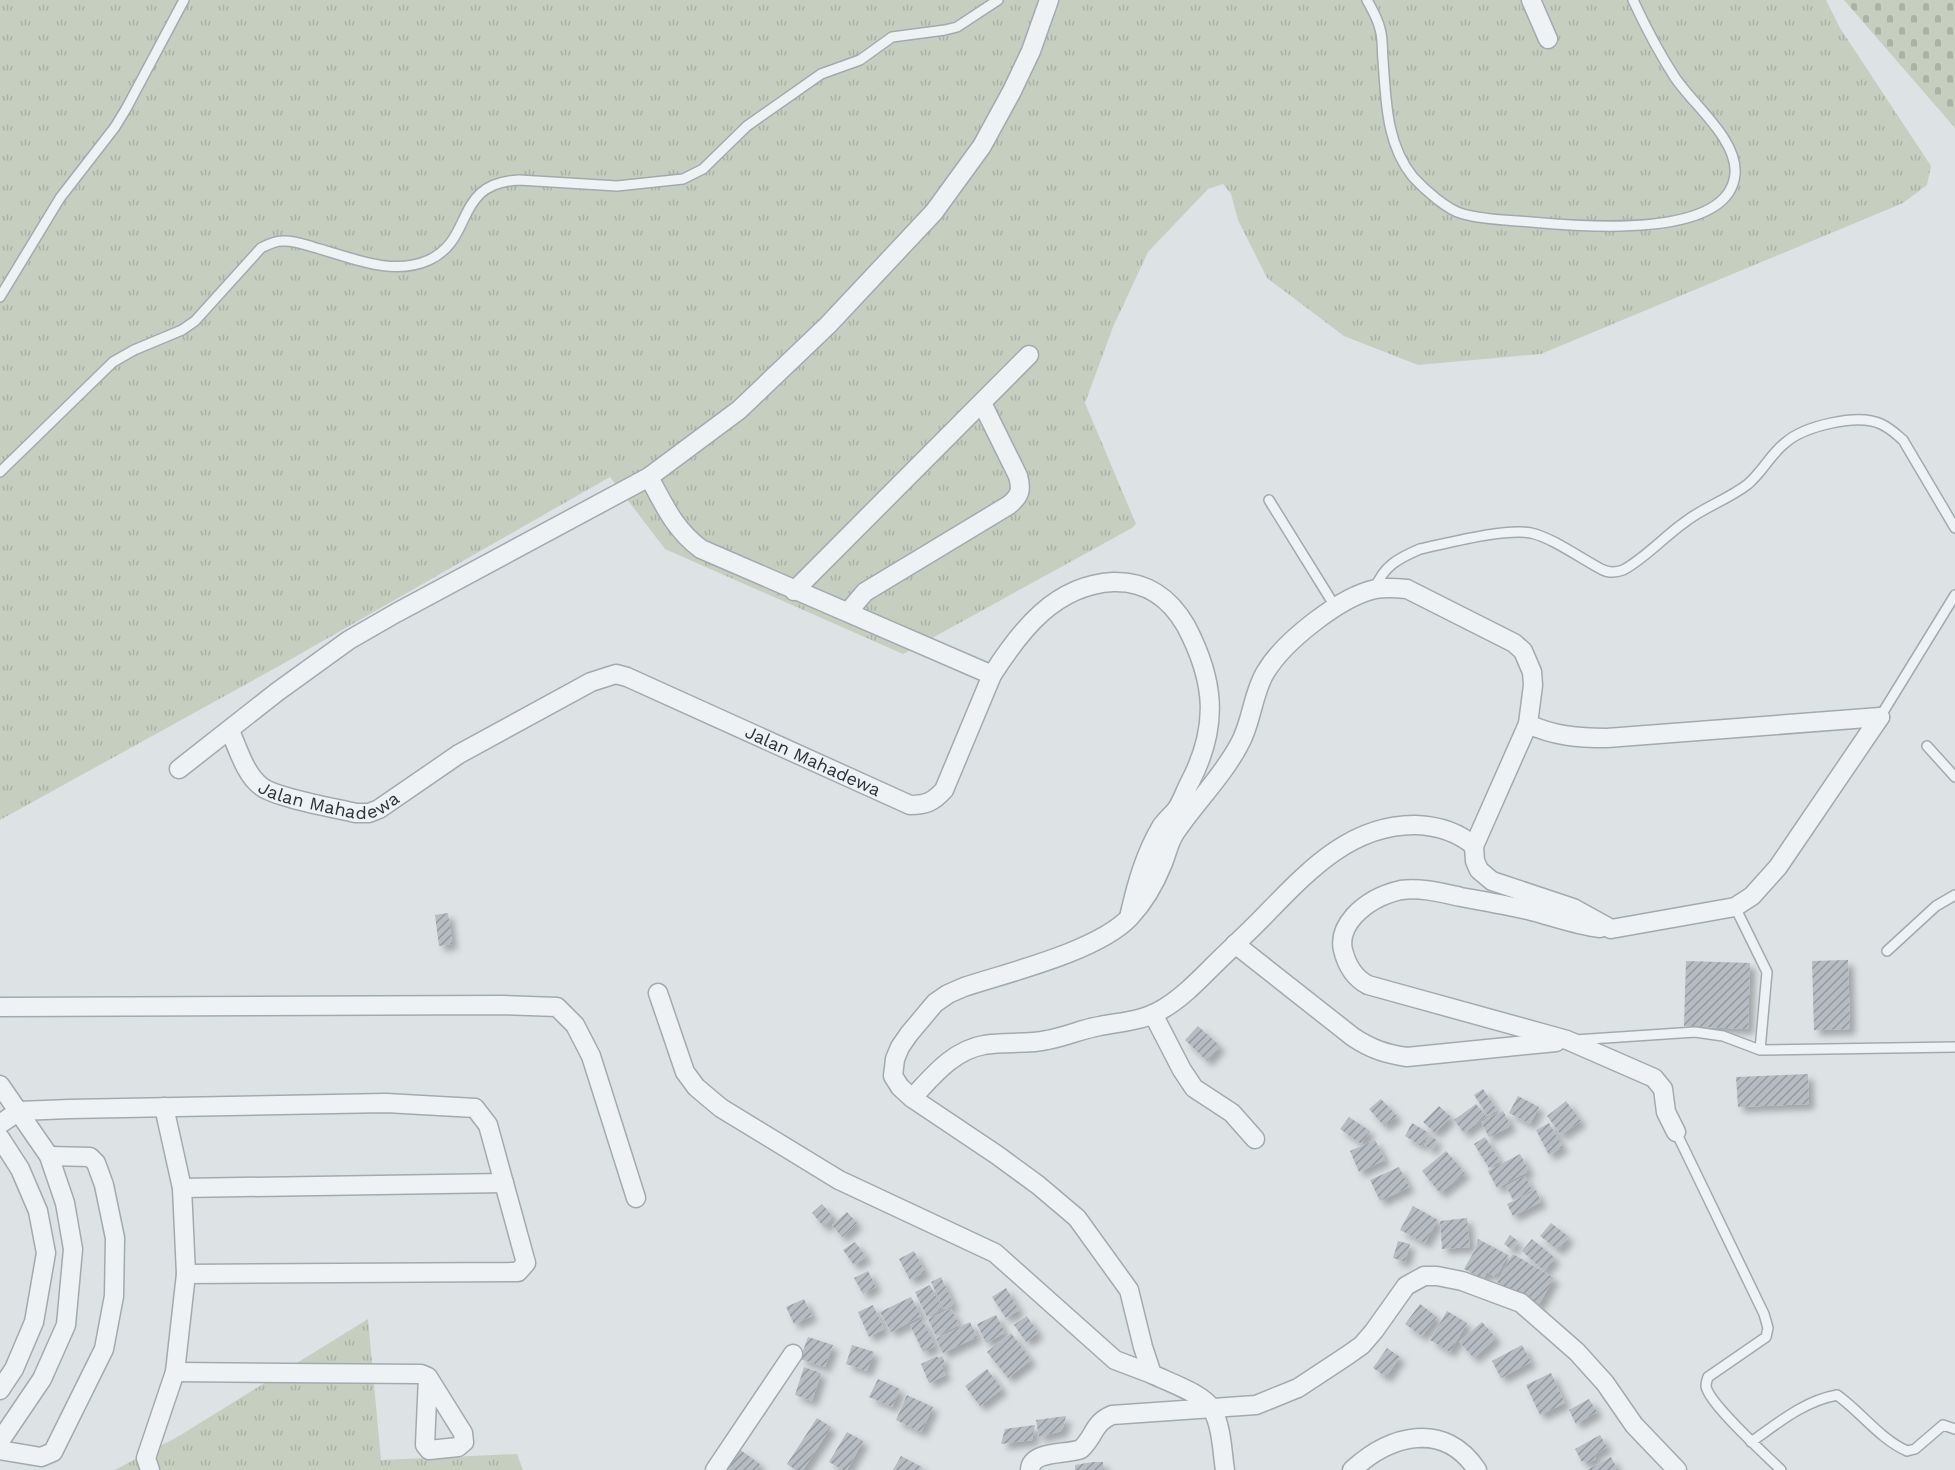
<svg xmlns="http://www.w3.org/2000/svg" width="1955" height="1470" font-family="'Work Sans',sans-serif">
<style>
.grass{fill:url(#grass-tufts)}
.cemetery{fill:url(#cemetery-stones)}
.building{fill:url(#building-hatch);filter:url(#shadow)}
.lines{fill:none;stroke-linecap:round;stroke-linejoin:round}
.service-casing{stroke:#a3aaaf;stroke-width:12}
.minor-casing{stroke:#a3aaaf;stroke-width:21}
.service{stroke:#eff2f4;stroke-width:9}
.minor{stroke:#eff2f4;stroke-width:18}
.labels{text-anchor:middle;stroke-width:5;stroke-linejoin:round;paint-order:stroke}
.street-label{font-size:18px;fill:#28323b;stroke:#ecf1f3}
</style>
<defs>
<pattern id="grass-tufts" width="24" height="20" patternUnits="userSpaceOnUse" patternTransform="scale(1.5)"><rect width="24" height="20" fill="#c6cfbf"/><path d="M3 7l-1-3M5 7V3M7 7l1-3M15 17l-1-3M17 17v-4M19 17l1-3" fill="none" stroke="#aab2a5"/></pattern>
<pattern id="cemetery-stones" width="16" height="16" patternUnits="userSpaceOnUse" patternTransform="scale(1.5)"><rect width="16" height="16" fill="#c6cfbf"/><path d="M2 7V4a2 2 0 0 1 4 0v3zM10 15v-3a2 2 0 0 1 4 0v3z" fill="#aab2a5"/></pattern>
<pattern id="building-hatch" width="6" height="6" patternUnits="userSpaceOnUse" patternTransform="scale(1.5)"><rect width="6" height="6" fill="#b5bcc2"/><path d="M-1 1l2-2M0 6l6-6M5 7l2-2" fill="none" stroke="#93999f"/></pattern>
<filter id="shadow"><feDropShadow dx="5.5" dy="5.5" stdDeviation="3" flood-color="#0004"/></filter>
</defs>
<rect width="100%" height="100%" fill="#dde2e5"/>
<!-- grass -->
<path class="grass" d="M0 0H1826L1840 28 1931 166 1927 185 1903 203 1541 354 1418 365 1344 336 1267 278 1238 220 1231 194 1223 184 1208 189 1148 252 1113 327 1085 403 1136 524 1132 528 903 654 665 549 610 477 279 666 0 820Z
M368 1319 381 1460 517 1454 523 1470H115L179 1436Z"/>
<!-- cemetery -->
<path class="cemetery" d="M1844 0H1955V128Z"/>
<!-- building -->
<path class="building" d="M448 913 452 944 439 946 435 915Z
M1848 960 1850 1029 1814 1030 1812 961Z
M1686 961 1750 963 1748 1029 1684 1026Z
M1198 1026 1220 1046 1207 1061 1185 1040Z
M1808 1074 1809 1104 1738 1107 1736 1077Z
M1483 1089 1497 1110 1488 1116 1474 1095Z
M1518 1096 1539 1107 1530 1124 1509 1113Z
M1381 1099 1397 1116 1384 1126 1369 1109Z
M1566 1101 1581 1121 1561 1135 1547 1116Z
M1476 1104 1486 1116 1464 1133 1454 1120Z
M1439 1106 1451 1117 1435 1133 1423 1122Z
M1503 1111 1511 1126 1489 1137 1481 1122Z
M1349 1117 1370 1131 1361 1144 1340 1129Z
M1412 1123 1429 1133 1421 1146 1405 1136Z
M1549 1123 1563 1147 1549 1155 1536 1130Z
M1430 1136 1437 1140 1432 1150 1424 1145Z
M1485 1137 1500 1161 1489 1168 1474 1144Z
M1375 1140 1385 1160 1359 1172 1350 1151Z
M1446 1151 1465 1173 1440 1193 1422 1171Z
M1520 1154 1529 1171 1497 1188 1488 1171Z
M1399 1167 1409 1187 1380 1201 1370 1180Z
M1525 1176 1532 1190 1513 1200 1506 1186Z
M1536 1190 1541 1202 1513 1216 1507 1204Z
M822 1204 834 1218 824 1227 812 1213Z
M1413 1206 1438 1220 1425 1243 1400 1230Z
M847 1212 857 1223 842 1237 832 1225Z
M1467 1218 1470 1247 1442 1249 1440 1221Z
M1551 1223 1569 1237 1558 1250 1540 1236Z
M1510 1235 1518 1241 1512 1250 1504 1244Z
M1478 1239 1508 1255 1496 1277 1487 1272 1483 1279 1464 1269 1476 1248Z
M1532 1239 1555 1258 1544 1271 1522 1251Z
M1398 1241 1410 1244 1405 1262 1393 1258Z
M855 1242 866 1257 854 1265 843 1250Z
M914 1251 925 1272 910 1280 899 1259Z
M1513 1254 1554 1278 1538 1306 1497 1282Z
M868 1271 876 1287 863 1294 854 1278Z
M941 1277 954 1305 944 1309 931 1282Z
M930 1285 942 1309 927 1317 915 1292Z
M1006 1288 1019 1310 1006 1318 992 1297Z
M911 1297 921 1316 891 1332 880 1312Z
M804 1299 812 1316 794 1324 786 1307Z
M1420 1304 1437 1317 1422 1336 1405 1324Z
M873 1305 884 1329 869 1337 858 1312Z
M951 1309 959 1325 936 1336 928 1319Z
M1447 1311 1467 1323 1450 1352 1430 1340Z
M996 1315 1005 1333 986 1343 977 1324Z
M1027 1316 1038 1333 1026 1342 1014 1325Z
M922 1319 935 1346 923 1352 910 1325Z
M970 1322 977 1337 943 1353 936 1339Z
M1482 1322 1496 1338 1474 1358 1459 1342Z
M1011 1333 1031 1360 1008 1378 987 1352Z
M808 1337 833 1345 825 1367 800 1359Z
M852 1345 874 1352 867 1371 846 1364Z
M1522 1345 1531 1362 1501 1378 1492 1361Z
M1387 1348 1400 1357 1386 1377 1373 1368Z
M937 1356 938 1358 942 1356 945 1363 941 1365 946 1375 929 1383 921 1364Z
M804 1367 821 1373 812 1401 795 1395Z
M987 1369 1002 1389 980 1406 965 1386Z
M1551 1373 1565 1403 1540 1415 1526 1385Z
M878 1379 900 1389 892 1407 869 1397Z
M907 1395 933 1407 921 1432 896 1420Z
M1589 1399 1597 1412 1576 1424 1569 1410Z
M1066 1416 1062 1431 1039 1437 1036 1420Z
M817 1418 831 1427 803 1470H796L787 1464Z
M1035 1425 1032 1440 1001 1444 1005 1429Z
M847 1432 863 1441 847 1470H843L829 1462Z
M1600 1435 1607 1447 1594 1455 1596 1459 1586 1464 1584 1461 1582 1462 1575 1449Z
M739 1449 760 1464 756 1470H724Z
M901 1456 922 1467 920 1470H893Z
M1611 1457 1618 1470H1587Z
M1093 1462H1103L1104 1470H1075V1465Z"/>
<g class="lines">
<!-- service casing -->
<g class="service-casing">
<path id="service" d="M1367 0C1372 9 1378 19 1380 29 1383 38 1382 50 1383 60 1386 100 1386 144 1413 177 1424 189 1447 210 1463 214 1485 220 1508 220 1531 222 1576 226 1729 241 1735 174 1738 139 1691 103 1674 76 1658 51 1645 26 1633 0
M0 297 60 198 115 127 126 109 184 0
M0 472 113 362 134 350 182 330 195 321 261 248C267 245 274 241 282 241 293 240 303 244 313 247 350 257 392 277 429 260 475 239 453 183 519 180L617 186 683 179 703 169 747 126 821 74 860 60 892 37 945 30 957 27 998 0
M1269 500 1336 608
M1375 589C1383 566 1399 558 1420 549 1449 543 1504 528 1531 533 1553 538 1580 558 1601 569 1608 573 1615 573 1623 570 1643 560 1666 535 1685 522 1704 507 1729 499 1748 484 1762 472 1771 454 1785 443 1804 426 1858 413 1881 424 1890 428 1896 434 1903 440L1955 528
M1880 717 1955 595
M1927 746 1955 777
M1735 907 1767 972 1760 1050 1955 1047
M1887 951 1936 906 1955 895
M1575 1040 1695 1032 1723 1036 1760 1050
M1676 1132 1764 1314 1768 1328 1766 1337 1708 1377C1707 1380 1706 1383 1706 1386 1708 1403 1767 1456 1781 1470
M1751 1442C1778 1423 1804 1401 1837 1395 1861 1412 1880 1439 1907 1451L1915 1449 1943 1425 1955 1429"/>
</g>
<!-- minor casing -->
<g class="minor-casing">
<g id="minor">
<path d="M1531 0 1548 39"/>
<path d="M794 591 1029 355"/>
<path d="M848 612 865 592 1009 505C1020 496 1022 490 1018 476L982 403"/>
<path d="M992 675C1020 631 1055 585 1113 582 1146 581 1170 598 1186 626 1215 681 1219 726 1190 782 1185 791 1182 802 1176 810 1171 816 1165 821 1161 827 1145 854 1137 883 1130 913"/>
<path d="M1528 724C1554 736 1578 738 1607 738L1880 717"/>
<path id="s1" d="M230 731C238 748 245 775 262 787 277 798 335 808 356 813H369L379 809 459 754 591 682 616 674 627 677 910 805C926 805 933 802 944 790L992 675 701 549C675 530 664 505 649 477"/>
<path d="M179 769 277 692 349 640 396 613 649 477 739 410 828 325 934 212 982 146 1012 91 1031 51 1049 0"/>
<path d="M1600 928C1575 925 1552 916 1528 910 1506 905 1483 901 1461 897 1442 893 1421 887 1401 890 1383 894 1367 902 1354 916 1346 925 1340 937 1343 950 1347 966 1354 978 1368 985L1567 1040 1654 1078 1663 1089 1666 1112 1676 1132"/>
<path d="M1235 944 1353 1037C1371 1049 1386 1054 1407 1057L1556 1042"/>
<path d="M658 993 685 1072 696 1087 721 1108 839 1180 995 1253 1115 1360 1152 1374"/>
<path d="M0 1007 503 1005 557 1007 575 1025 591 1056 636 1198"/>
<path d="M1153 1014 1182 1070 1194 1088 1232 1113 1255 1139"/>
<path d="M0 1085 49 1156 65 1203 73 1249 66 1325 42 1379 0 1441"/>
<path d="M912 1098C932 1077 953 1050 984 1045 1005 1041 1026 1045 1047 1040 1065 1037 1082 1029 1100 1026 1120 1022 1143 1021 1161 1010 1179 1000 1195 984 1210 969 1229 950 1249 932 1268 912 1309 870 1352 824 1416 825 1438 826 1457 831 1474 846"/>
<path d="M0 1124 19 1111 70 1109 386 1103 475 1108 488 1125 526 1263 518 1272 186 1274"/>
<path d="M0 1138 20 1169 38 1211 46 1253 34 1322 14 1369 0 1390"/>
<path d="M182 1188 504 1183"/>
<path d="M175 1372 421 1374 428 1377 463 1433 464 1442 458 1447 429 1450 425 1445 428 1377"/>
<path d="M0 1450 41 1457 53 1452 104 1349 114 1296 115 1238 104 1185 96 1163 90 1157 49 1156"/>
<path d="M150 1470 146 1458 175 1372 186 1274 182 1188 164 1107"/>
<path d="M715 1470 793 1354"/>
<path d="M1030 1470C1031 1450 1067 1455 1081 1449 1095 1436 1093 1423 1112 1415L1256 1405 1298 1388 1348 1355 1362 1345 1374 1331 1406 1286 1424 1276H1437L1462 1281 1521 1303 1577 1352 1605 1383 1634 1425 1677 1470"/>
<path d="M1225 1470C1222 1451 1222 1427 1212 1409 1204 1394 1168 1382 1152 1374L1143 1347 1129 1290 1077 1218 1038 1185 997 1155 912 1098 900 1087 893 1076 895 1059 900 1047 909 1034 935 1003 948 994 964 987C1010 972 1098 951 1130 917 1145 901 1155 883 1163 863 1167 853 1169 842 1175 833 1195 803 1222 777 1239 745 1252 723 1252 695 1265 673 1283 642 1341 596 1376 589 1386 587 1397 588 1407 589L1514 643 1523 651 1532 672 1533 685 1528 724 1474 846 1475 861 1479 870 1492 881 1573 908 1611 929 1735 907 1752 896 1778 867 1880 717"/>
<path d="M1352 1470C1390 1435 1444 1420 1477 1470"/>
</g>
</g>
<!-- service -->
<use href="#service" class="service"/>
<!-- minor -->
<use href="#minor" class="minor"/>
</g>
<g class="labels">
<!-- street labels -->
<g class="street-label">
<text dy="6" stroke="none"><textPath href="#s1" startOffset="676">Jalan Mahadewa</textPath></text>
<text dy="6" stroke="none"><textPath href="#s1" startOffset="136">Jalan Mahadewa</textPath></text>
</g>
</g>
</svg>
